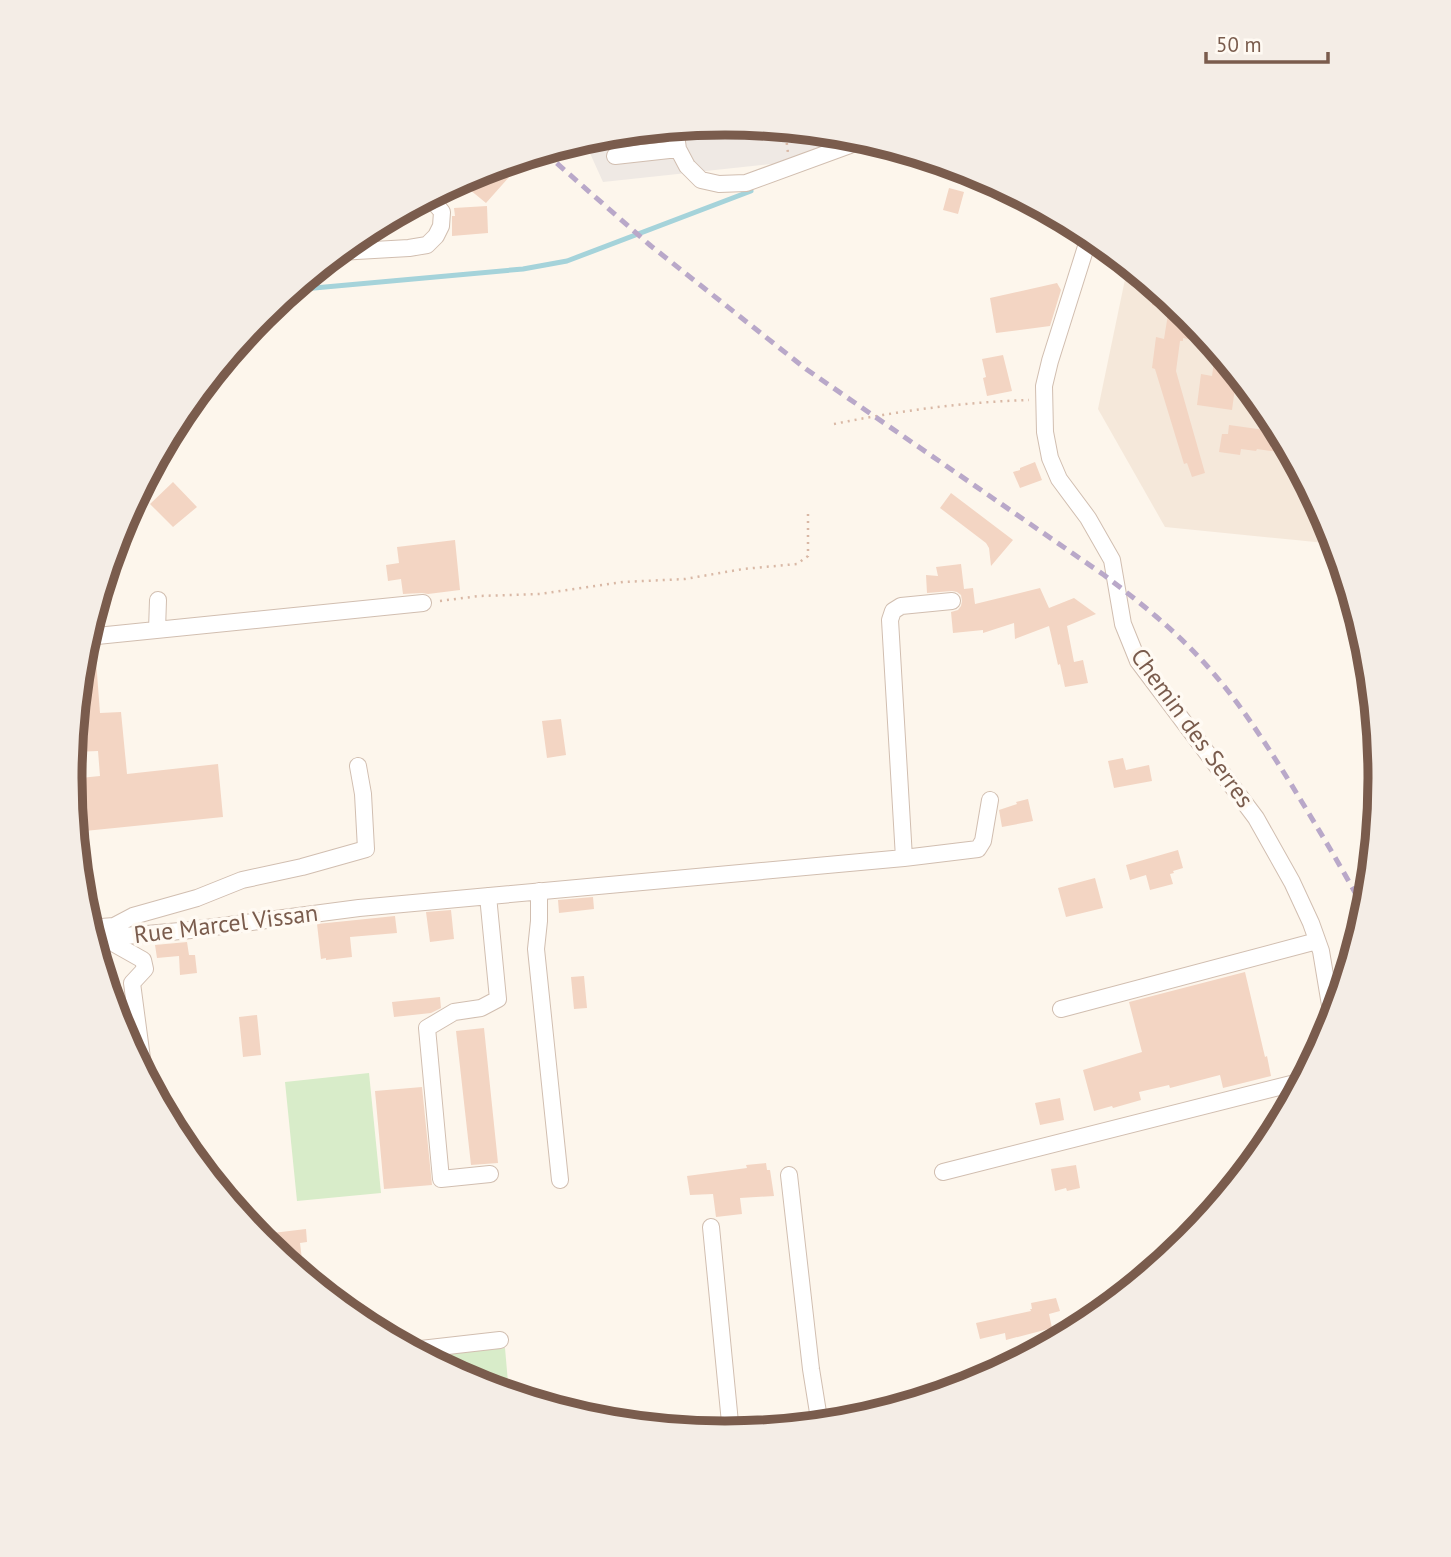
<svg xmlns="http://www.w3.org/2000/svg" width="1451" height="1557" font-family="'PT Sans',sans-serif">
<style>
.residential{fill:#f5e8da}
.industrial{fill:#efe9e4}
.green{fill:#d8ecc9}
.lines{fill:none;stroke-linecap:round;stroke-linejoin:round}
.stream{stroke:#a5d3da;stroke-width:5}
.building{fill:#f3d5c3}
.minor-casing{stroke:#d1beb0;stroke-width:18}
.path{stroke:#d9b8a5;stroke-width:2.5;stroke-dasharray:2 5;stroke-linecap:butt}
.minor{stroke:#fff;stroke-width:16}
.rail{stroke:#b9a8c9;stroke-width:5;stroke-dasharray:10 7;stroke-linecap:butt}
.labels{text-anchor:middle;stroke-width:7;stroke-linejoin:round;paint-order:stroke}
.street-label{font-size:24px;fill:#7a5c4d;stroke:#fffaf3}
.rim{fill:none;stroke:#7a5c4d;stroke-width:9}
</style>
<rect width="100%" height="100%" fill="#fdf6ec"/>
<!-- residential -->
<path class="residential" d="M1128 265 1189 315 1271 415 1331 528 1336 544 1165 527 1098 409Z"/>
<!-- industrial -->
<path class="industrial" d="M726 123 854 136 876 142 790 162 603 182 584 140 598 136Z"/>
<!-- green -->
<path class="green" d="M369 1073 381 1193 297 1201 285 1082Z
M505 1348 509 1394 474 1384 423 1357Z"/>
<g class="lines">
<!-- stream -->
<path class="stream" d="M292 290 523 269 567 261 751 191"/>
</g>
<!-- building -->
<path class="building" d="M498 166 510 176 486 203 464 185 476 173 478 172 483 176 490 168Z
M949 188 964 192 958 214 943 210Z
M487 206 488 233 452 236V216H455L454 208Z
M1057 283 1061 290 1050 326 996 333 990 298Z
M1155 287 1189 315 1213 344 1183 338V341H1180L1176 371 1205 473 1192 477 1187 463 1184 464 1155 369 1152 368 1156 337 1164 339 1169 308 1152 305Z
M1216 348 1237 373 1232 410 1197 405 1201 374 1212 376Z
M1003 355 1012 391 987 396 983 378 986 377 982 359Z
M1229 425 1280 432 1292 454 1257 449 1256 451 1241 449 1240 455 1219 452 1222 434H1228Z
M1035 462 1042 480 1020 488 1013 472 1020 470V468Z
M173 482 197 507 173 527 150 504Z
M951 493 1013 540 991 566 989 548 986 543 940 508Z
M455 540 460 590 428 594 422 593 403 594 401 579 388 581 386 565 399 563 397 547Z
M961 564 964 589 973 588 975 604 1040 588 1049 608 1074 598 1096 614 1067 626 1074 662 1083 660 1088 683 1065 687 1060 664 1058 665 1049 626 1015 639 1014 623 983 633V630L953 633 951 612 958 610 961 606 962 601 961 595 957 592 952 591 927 593 926 575 938 576 936 567Z
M95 647 100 713 121 712 127 774 218 764 223 817 75 832 70 779 100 776 98 751 73 752 83 650V648Z
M561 719 566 755 547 758 542 721Z
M1123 758 1126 770 1149 765 1152 781 1114 788 1108 761Z
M1028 799 1033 821 1002 827 999 810 1017 804 1016 802Z
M1178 850 1183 868 1173 871 1174 873 1170 874 1173 884 1150 890 1146 875 1130 880 1126 865Z
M1095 878 1103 908 1066 917 1058 888Z
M593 897 594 909 559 913 558 900Z
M451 910 454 939 430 942 426 912Z
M395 916 397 933 350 937 352 957 326 960V958L321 959 317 924Z
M187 942 189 955H195L197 973 180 975 179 956 157 958 155 945Z
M1245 972 1265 1057 1267 1056 1271 1076 1223 1088 1220 1075 1170 1088 1169 1085 1139 1092 1141 1100 1113 1108 1112 1106 1094 1111 1083 1070 1142 1052 1129 1002Z
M584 976 587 1008 574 1009 571 977Z
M440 997 441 1008 431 1013 394 1017 392 1002Z
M257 1015 261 1055 243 1057 239 1017Z
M484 1028 498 1163 471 1165 456 1031Z
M422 1087 432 1185 384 1189 375 1091Z
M1060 1098 1064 1120 1040 1125 1035 1103Z
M766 1163 767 1170H770L774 1196 740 1198 742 1214 716 1217 713 1194 690 1195 687 1176 747 1168 746 1165Z
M1076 1165 1080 1188 1067 1191 1066 1188 1055 1191 1051 1169Z
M306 1229 307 1242 300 1243 304 1276 262 1242 256 1235Z
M1056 1298 1060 1311 1049 1314 1052 1328 1006 1340 1005 1333 980 1339 976 1323 1031 1311 1030 1309H1032L1031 1303Z"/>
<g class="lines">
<!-- minor casing -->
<g class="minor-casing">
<path id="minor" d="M675 128 678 149
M615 156 678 149 687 166 701 180 719 184 746 183 850 145 862 138
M1090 234 1050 361 1044 386 1045 432 1050 458 1059 479 1088 518 1112 560 1123 624 1138 661 1256 818 1292 882 1311 923 1321 951 1333 1023
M339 252 409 248 427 245 436 236 441 226 442 212 430 197
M120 527 125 532
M157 630 158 600
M87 637 423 603
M904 858 890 620 893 611 901 606 952 601
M539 891V921L536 949 560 1180
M488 896 498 999 481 1008 454 1012 427 1028 441 1179 490 1174
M89 928 114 926 133 916 197 898 242 880 302 867 366 849 363 794 358 766
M104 938 143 960 145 969 132 983 143 1066
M92 939 191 930 359 908 904 858 978 849 983 841 990 800
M1061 1009 1317 941
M943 1172 1303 1081
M789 1175 811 1369 820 1425
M711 1227 731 1433
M1068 1330 1079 1329
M412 1350 500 1340"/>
</g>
<!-- path -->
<path class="path" d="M785 129 788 153
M834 424C898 411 964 402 1029 400
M440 601 479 596 540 594 623 582 685 579 743 569 797 564 808 556V509"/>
<!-- minor -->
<use href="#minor" class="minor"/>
<!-- rail -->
<path class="rail" d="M544 152 651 246 806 369 1104 575C1141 603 1177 632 1208 667 1240 703 1266 744 1291 784 1317 827 1343 869 1366 913"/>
</g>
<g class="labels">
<!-- street labels -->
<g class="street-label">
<text transform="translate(1192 728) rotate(54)" y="8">Chemin des Serres</text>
<text transform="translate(226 924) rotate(-7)" y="8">Rue Marcel Vissan</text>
</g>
</g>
<!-- crop -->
<path d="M0 0H1451V1557H0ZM82 778a643 643 0 1 1 1286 0a643 643 0 1 1-1286 0Z" fill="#f4ede6" fill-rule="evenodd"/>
<path class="rim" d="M82 778a643 643 0 1 1 1286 0a643 643 0 1 1-1286 0Z"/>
<!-- scale -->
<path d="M1206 52v10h122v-10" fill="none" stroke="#7a5c4d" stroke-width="3.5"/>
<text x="1216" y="52" font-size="21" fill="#7a5c4d" stroke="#fffaf3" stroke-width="5" paint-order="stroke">50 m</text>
</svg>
